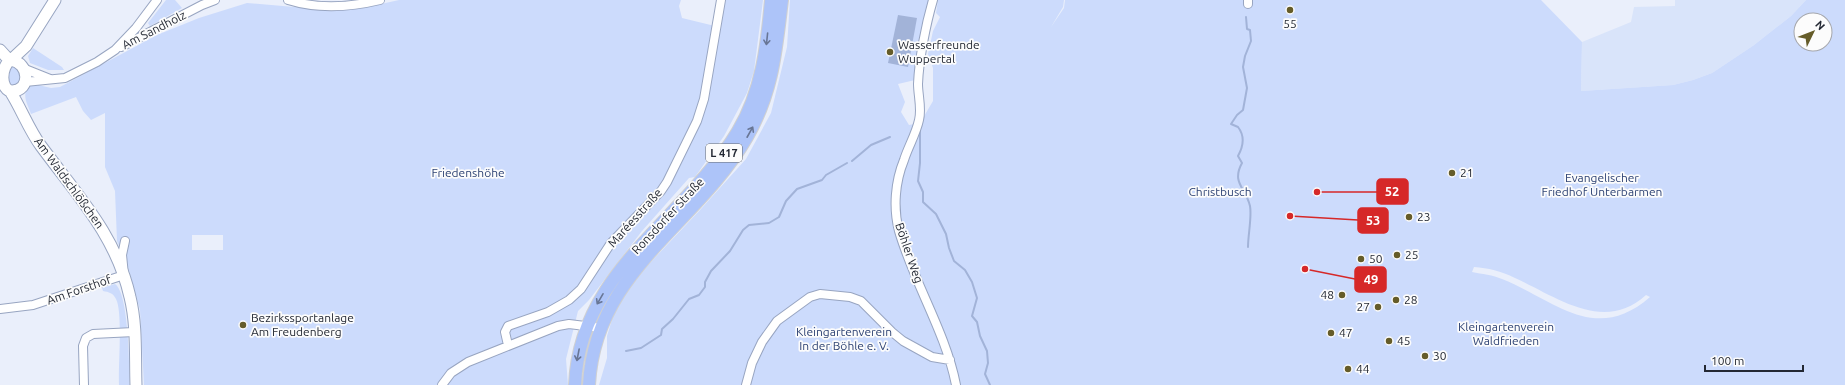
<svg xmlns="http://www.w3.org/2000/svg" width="1845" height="385" font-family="Ubuntu,sans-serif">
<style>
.built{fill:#d9e4fa}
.green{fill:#ccdbfc;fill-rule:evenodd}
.water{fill:#a2b3d8}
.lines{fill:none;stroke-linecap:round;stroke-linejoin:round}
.stream{stroke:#a2b3d8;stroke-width:2}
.street-casing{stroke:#98a5c1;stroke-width:10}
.secondary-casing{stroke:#98a5c1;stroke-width:13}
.primary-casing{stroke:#cfd0d2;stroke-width:14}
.street{stroke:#fff;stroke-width:8}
.secondary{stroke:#fff;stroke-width:11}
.primary{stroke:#adc4f9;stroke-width:12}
.oneway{stroke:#687696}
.poi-dot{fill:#655c29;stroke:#fcfcfc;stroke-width:1.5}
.labels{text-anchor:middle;stroke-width:3.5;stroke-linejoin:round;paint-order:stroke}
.shield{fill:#fcfcfc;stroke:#64686f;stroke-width:1}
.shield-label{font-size:11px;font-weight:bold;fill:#232833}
.poi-label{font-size:12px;fill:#232833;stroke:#fcfcfc;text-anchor:start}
.street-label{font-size:12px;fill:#232833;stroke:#fcfcfc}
.park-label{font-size:12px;fill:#2e4374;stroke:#fcfcfc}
.leader{fill:none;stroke:#d62828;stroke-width:1.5}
.callout-dot{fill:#d62828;stroke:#fcfcfc;stroke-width:1.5}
.callout{fill:#d62828;stroke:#d62828;stroke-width:1.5}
.callout-label{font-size:13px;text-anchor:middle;font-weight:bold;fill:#fff}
</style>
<rect width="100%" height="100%" fill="#eaeffb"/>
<!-- built -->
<path class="built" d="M1675 0H1806L1791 16 1754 45 1712 73 1693 80 1673 85 1581 91 1582 42 1631 22 1634 7 1675 6Z"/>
<!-- green -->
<path class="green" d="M166 0H175L182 8 150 26 148 23Z
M399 0H681L679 6 682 18 719 27 726 0H763L754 71 747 93 724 136 695 177 689 178 642 231 589 300 578 311 566 359 568 385H144L140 310 128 267 117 241 115 191 105 167V113L91 120 83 111 76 97 31 114C27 103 19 91 34 84L51 88 60 87 157 35 199 18 247 3 329 10 372 6ZM192 235H223V250H192Z
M790 0H933L915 80 898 84 905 102 901 112 909 125 920 123 933 101V68L928 54 933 31 940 17 936 13 938 0H1064L1063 7 1051 27 1064 8 1065 0H1541L1582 42 1581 91 1673 85 1693 80 1712 73 1754 45 1791 16 1806 0H1845V385H599L607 358V336L613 316 630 284 700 210 746 159 771 113 787 47ZM1801 20H1825V44H1801ZM1474 267C1488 268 1501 271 1515 278 1555 296 1604 334 1646 295L1650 297C1595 345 1555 300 1502 279 1493 275 1482 274 1472 272Z
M33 48 62 67 64 70H48L30 63 28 56Z
M10 65 18 66 21 83 11 87 5 77Z
M115 284C129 293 129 367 130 385H119C118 366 123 312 116 299 113 293 109 292 103 291L102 288Z"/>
<!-- water -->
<path class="water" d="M898 15 917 18 908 67 888 63Z"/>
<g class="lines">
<!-- stream -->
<path class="stream" d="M1246 17 1247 29 1250 30 1251 41 1245 56 1243 67 1247 88 1243 110 1237 115 1231 124 1238 127C1245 136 1243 147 1238 156L1242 163C1231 183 1246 188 1250 206 1252 217 1248 235 1248 247
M920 130V163L918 181 923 192V202L936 214 946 234 949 248 954 261 965 270 972 282 977 298 972 316 977 322 980 336 987 351 988 363 985 374 990 385
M852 161 871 145 890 137
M626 351 641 348 661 335 662 329 673 319 689 299 699 295 705 287V282L711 271 730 251 743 230 749 225 769 223 779 217 786 201 797 189 822 180 826 175 847 163"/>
<!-- street casing -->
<g class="street-casing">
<path id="street" d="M288 0C317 9 351 7 380 0
M933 0C926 24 919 59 918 84 918 95 922 109 919 120 916 134 908 147 904 160 895 182 893 208 899 231 914 283 946 333 956 385
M1248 0V4
M121 47 202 5 215 0
M25 69 50 79
M25 82 65 78 97 62 115 50 136 28 157 0
M0 309 33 305 124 275 122 255 125 241
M508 345 505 332 508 326 548 312 569 300 581 289 611 243 661 191 667 182 697 121 704 99 721 0
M84 385 83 346 86 338 93 334 134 332
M442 385 451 373 468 362 558 326 569 324 601 328
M746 385 752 363 762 342 777 321 810 297 820 294 850 297 861 301 892 332 903 341 932 357 950 360"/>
</g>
<!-- secondary casing -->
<g class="secondary-casing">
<path id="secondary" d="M0 50 10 61
M11 60C30 63 31 91 12 91 0 91 0 66 11 60Z
M11 60 26 46 55 0
M10 91C21 108 29 130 41 146 77 195 116 235 130 297 137 325 135 356 136 385"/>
</g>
<!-- primary casing -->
<g class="primary-casing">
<path id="primary" d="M575 385C579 271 685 220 738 131 762 91 767 46 771 0
M589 385C595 270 696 226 747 137 773 92 776 50 782 0"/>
</g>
<!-- street -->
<use href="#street" class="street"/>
<!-- secondary -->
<use href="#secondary" class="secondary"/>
<!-- primary -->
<use href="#primary" class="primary"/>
</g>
<!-- one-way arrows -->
<defs><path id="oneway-shaft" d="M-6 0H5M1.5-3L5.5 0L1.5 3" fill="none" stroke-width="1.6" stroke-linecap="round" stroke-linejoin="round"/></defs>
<g class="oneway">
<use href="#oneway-shaft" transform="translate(767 39) rotate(96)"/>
<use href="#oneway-shaft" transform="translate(750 132) rotate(-61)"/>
<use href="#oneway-shaft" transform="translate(600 299) rotate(120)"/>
<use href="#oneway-shaft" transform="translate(578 355) rotate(101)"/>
</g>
<!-- markers -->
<g class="poi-dot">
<circle cx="1290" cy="10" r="4"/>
<circle cx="890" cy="52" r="4"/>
<circle cx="1452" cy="173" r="4"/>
<circle cx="1409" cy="217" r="4"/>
<circle cx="1397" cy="255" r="4"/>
<circle cx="1361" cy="259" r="4"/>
<circle cx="1342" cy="295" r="4"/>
<circle cx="1396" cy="300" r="4"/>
<circle cx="1378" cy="307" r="4"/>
<circle cx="243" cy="325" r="4"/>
<circle cx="1331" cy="333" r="4"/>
<circle cx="1389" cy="341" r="4"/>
<circle cx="1425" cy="356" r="4"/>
<circle cx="1348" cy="369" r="4"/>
</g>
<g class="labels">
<!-- shield labels -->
<rect class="shield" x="706" y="144" width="36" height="18" rx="3"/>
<g class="shield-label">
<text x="724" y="157">L 417</text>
</g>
<!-- poi labels -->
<g class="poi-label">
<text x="1290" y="28" text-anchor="middle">55</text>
<text x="898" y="49">Wasserfreunde<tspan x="898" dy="14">Wuppertal</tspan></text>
<text x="1460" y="177">21</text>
<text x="1417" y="221">23</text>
<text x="1405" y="259">25</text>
<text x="1369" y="263">50</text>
<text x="1334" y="299" text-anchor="end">48</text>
<text x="1404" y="304">28</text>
<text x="1370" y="311" text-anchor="end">27</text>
<text x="251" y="322">Bezirkssportanlage<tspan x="251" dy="14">Am Freudenberg</tspan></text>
<text x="1339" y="337">47</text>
<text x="1397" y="345">45</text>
<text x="1433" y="360">30</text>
<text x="1356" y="373">44</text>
</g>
<!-- street labels -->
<g class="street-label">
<text transform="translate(154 30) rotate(-27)" y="4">Am Sandholz</text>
<text transform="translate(69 183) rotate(54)" y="4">Am Waldschlößchen</text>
<text transform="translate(668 216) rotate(-47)" y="4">Ronsdorfer Straße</text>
<text transform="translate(635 218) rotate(-48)" y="4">Maréesstraße</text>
<text transform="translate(909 253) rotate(71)" y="4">Böhler Weg</text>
<text transform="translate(79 290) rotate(-19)" y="4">Am Forsthof</text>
</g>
<!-- park labels -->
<g class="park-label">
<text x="468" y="177">Friedenshöhe</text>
<text x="1602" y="182">Evangelischer<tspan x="1602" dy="14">Friedhof Unterbarmen</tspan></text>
<text x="1220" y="196">Christbusch</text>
<text x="1506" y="331">Kleingartenverein<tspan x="1506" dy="14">Waldfrieden</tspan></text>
<text x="844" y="336">Kleingartenverein<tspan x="844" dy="14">In der Böhle e. V.</tspan></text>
</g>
</g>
<!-- callouts -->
<path class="leader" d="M1317 192L1377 192M1290 216L1358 220M1305 269L1355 279"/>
<g class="callout-dot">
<circle cx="1317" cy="192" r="4"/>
<circle cx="1290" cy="216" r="4"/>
<circle cx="1305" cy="269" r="4"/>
</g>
<g class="callout">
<rect x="1377" y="179" width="31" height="25" rx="4"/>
<rect x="1358" y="208" width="30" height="25" rx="4"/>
<rect x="1355" y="267" width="31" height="25" rx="4"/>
</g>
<g class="callout-label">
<text x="1392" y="196">52</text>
<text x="1373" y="225">53</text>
<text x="1371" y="284">49</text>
</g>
<!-- north arrow -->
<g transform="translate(1813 32) rotate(47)"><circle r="19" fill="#fcfcfc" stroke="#a5a7ac"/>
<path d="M0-3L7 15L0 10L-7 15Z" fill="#655c29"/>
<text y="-6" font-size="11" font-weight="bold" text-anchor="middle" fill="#232833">N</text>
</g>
<!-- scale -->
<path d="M1705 365v6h98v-6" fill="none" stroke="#232833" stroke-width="2"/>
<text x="1711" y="365" font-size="12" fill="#232833" stroke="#fcfcfc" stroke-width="3" paint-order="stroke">100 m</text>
</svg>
